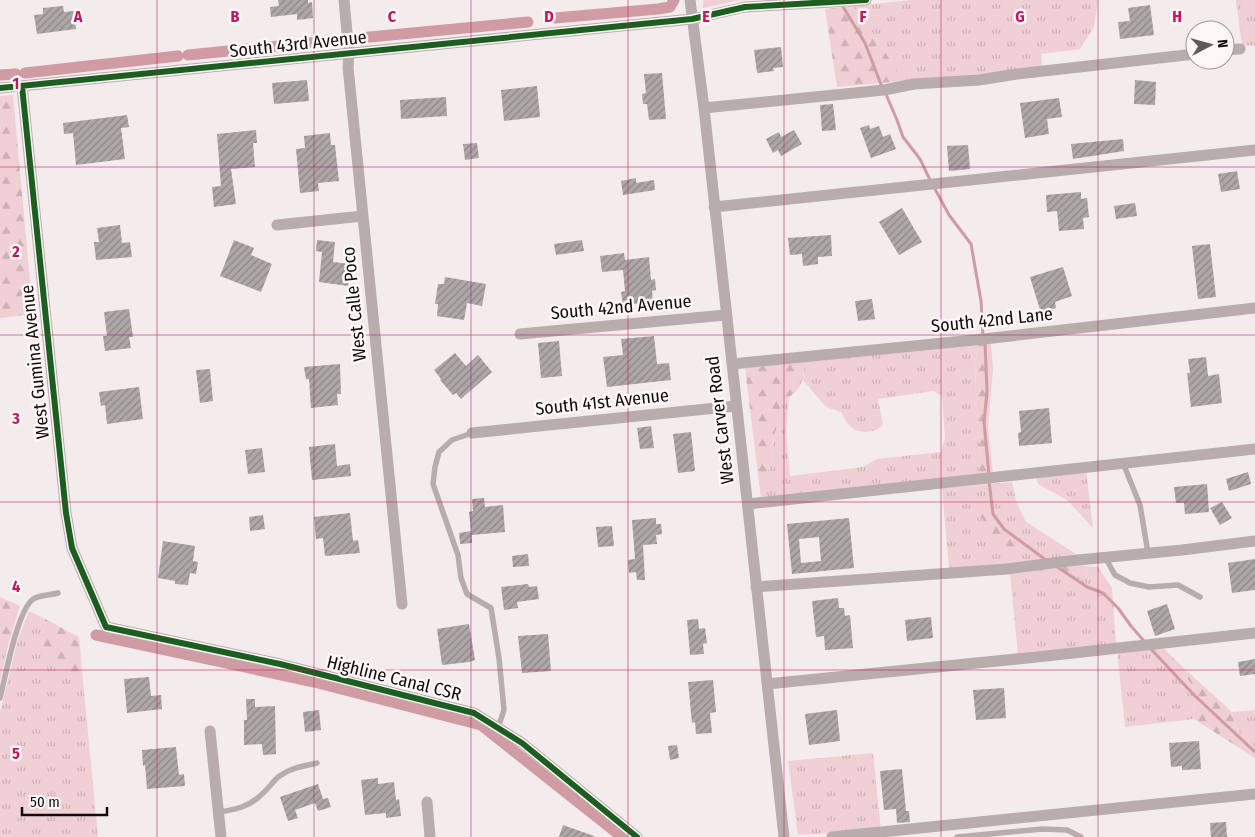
<svg xmlns="http://www.w3.org/2000/svg" width="1255" height="837" font-family="'Fira Sans Condensed',sans-serif">
<style>
.grass{fill:url(#grass-tufts);fill-rule:evenodd}
.forest{fill:url(#forest-firs)}
.lines{fill:none;stroke-linecap:round;stroke-linejoin:round}
.stream{stroke:#d19ba4;stroke-width:3}
.canal{stroke:#d19ba4;stroke-width:11}
.building{fill:url(#building-hatch);fill-rule:evenodd}
.service{stroke:#b8acad;stroke-width:5.5}
.minor{stroke:#b8acad;stroke-width:11}
.cycleway-casing{stroke:#fef7f8;stroke-width:9}
.cycleway{stroke:#1b5e20;stroke-width:6}
.grid{fill:none;stroke:#c2185b;stroke-width:1;stroke-opacity:0.55}
.labels{text-anchor:middle;stroke-width:5;stroke-linejoin:round;paint-order:stroke}
.street-label{font-size:18px;fill:#110c0c;stroke:#fef7f8}
.grid-label{font-size:16px;text-anchor:middle;font-weight:bold;fill:#c2185b;stroke:#fef7f8;stroke-width:5;stroke-linejoin:round;paint-order:stroke}
</style>
<defs>
<pattern id="grass-tufts" width="24" height="20" patternUnits="userSpaceOnUse" patternTransform="scale(1.25)"><rect width="24" height="20" fill="#f0d0d4"/><path d="M3 7l-1-3M5 7V3M7 7l1-3M15 17l-1-3M17 17v-4M19 17l1-3" fill="none" stroke="#cdb1b5"/></pattern>
<pattern id="forest-firs" width="22" height="20" patternUnits="userSpaceOnUse" patternTransform="scale(1.25)"><rect width="22" height="20" fill="#f0d0d4"/><path d="M5 1l3.5 6h-7zM16 11l3.5 6h-7z" fill="#cdb1b5"/></pattern>
<pattern id="building-hatch" width="6" height="6" patternUnits="userSpaceOnUse" patternTransform="scale(1.25)"><rect width="6" height="6" fill="#aea7a8"/><path d="M-1 1l2-2M0 6l6-6M5 7l2-2" fill="none" stroke="#8c8687"/></pattern>
</defs>
<rect width="100%" height="100%" fill="#f4ebec"/>
<!-- grass -->
<path class="grass" d="M703 0H740L703 8Z
M911 0H1098L1094 27 1080 49 1041 54 1042 66 969 76 904 81 855 6Z
M1236 0H1255V45L1242 46Z
M978 344C972 377 978 411 979 444 980 455 978 465 980 475L761 498 759 483 771 466 774 437 783 402 789 397 786 431 790 476 863 467 877 459 941 452 945 439 942 396 933 391 878 399 883 425C875 433 859 435 850 426 846 423 844 416 841 412L826 407 803 380 805 362Z
M1086 470 1093 528 1067 500 1038 484 1036 477Z
M1012 482 1016 501 1026 522 1076 554 1009 566 949 569 942 488ZM988 505 992 519 1002 531 977 508Z
M1084 566 1098 567 1112 588 1116 643 1018 654 1010 574 1040 569 1089 575Z
M29 611 45 619 42 642 48 659 60 672 83 681 98 837H0V712L18 639Z
M0 637 9 642 0 681Z
M1161 646 1186 670 1188 679 1195 691 1194 719 1125 727 1117 650Z
M1255 710V747L1235 727 1232 712Z
M873 753 881 830 798 835 788 761Z"/>
<!-- forest -->
<path class="forest" d="M855 6 904 81 837 87 825 9Z
M13 95 33 314 0 318V96Z
M991 343 993 369 988 428 993 473 980 475C978 465 980 455 979 444 978 411 972 377 978 344Z
M805 362C803 384 801 389 783 402L774 437 771 466 759 483 745 368Z
M980 499 988 505 993 519 1016 545 1015 550H1009L991 535 977 508V502Z
M1067 564 1084 566 1089 576C1063 583 1062 584 1040 569Z
M0 597 20 606 9 642 0 637Z
M45 619 79 637 83 681 60 672 48 659 42 642Z
M1186 670 1232 712 1235 727 1255 747V758L1194 719 1195 691 1188 679Z"/>
<g class="lines">
<!-- stream -->
<path class="stream" d="M842 5 865 43 882 87
M885 92 897 120 903 137 920 159 931 182
M934 187 949 215 971 244 981 301 983 336
M985 342 987 392 984 422 989 475
M989 481 993 514 1004 529 1046 560
M1056 566 1087 587 1103 593 1118 608 1131 626 1144 641
M1150 648 1194 695 1255 752"/>
<!-- canal -->
<path class="canal" d="M555 18 658 9 670 7 674 0
M359 38 528 22
M188 55 339 40
M25 73 178 56
M0 75 16 74
M96 635 314 682 481 725 622 837"/>
</g>
<!-- building -->
<path class="building" d="M278 0H308V3L312 2 313 18 297 20V14L271 17 270 7 279 6Z
M1150 5 1154 35 1120 39 1118 22 1130 21 1128 8Z
M63 6 64 12 74 11 76 29 37 34 34 15 43 14V8Z
M781 47 783 67 773 68 774 71 757 73 754 50Z
M662 73 666 119 649 120 647 104H643L642 94 646 93 644 74Z
M307 80 309 101 274 104 272 83Z
M1135 80 1156 82 1155 105 1134 104Z
M537 86 540 117 504 121 501 90Z
M446 97 447 116 401 119 400 100Z
M1059 98 1062 117 1047 119 1049 134 1025 138 1020 103Z
M833 104 836 130 822 131 820 105Z
M127 115 129 127 121 128 125 159 76 165 73 133 64 134 63 123Z
M869 125 870 129 879 126 883 137 890 134 896 149 871 158 860 128Z
M256 130 257 143H253L255 167 231 169 236 204 214 207 212 187 221 186 217 134Z
M794 130 802 144 781 156 778 150 773 153 766 139 779 132 781 137Z
M330 133 331 145H335L339 181 318 183 319 191 300 193 296 149 305 148 304 136Z
M1123 139 1124 151 1073 159 1071 144Z
M477 143 479 158 465 160 463 144Z
M968 145 970 169 949 171 947 146Z
M1237 171 1240 189 1221 192 1218 174Z
M636 178V183L654 180 655 190 623 195 621 181Z
M1081 192V199L1087 198 1089 217 1083 218 1084 229 1059 231 1057 211 1047 212 1046 195Z
M1135 203 1137 216 1116 219 1114 206Z
M902 208 922 242 899 255 879 222Z
M120 225 122 243 130 242 132 257 96 260 94 242H99L97 228Z
M831 235 832 256 818 257V264L803 266 802 254 790 255 788 238Z
M234 240 254 248 251 255 272 264 261 292 220 276Z
M317 240 335 242 333 262 351 264 348 286 319 282 322 252 316 251Z
M582 240 584 251 556 255 554 244Z
M1210 244 1216 297 1198 299 1192 246Z
M624 253 625 260 649 257 651 280 655 279 656 290 652 291 653 302 623 305 621 292 625 291 623 270 602 272 600 256Z
M1063 267 1072 296 1055 302 1056 308 1041 313 1030 277Z
M445 277 486 284 482 306 467 303 464 320 437 316 438 304H435L438 284H444Z
M872 299 875 319 858 321 855 301Z
M129 309 133 337H129L131 348 105 351 103 336H107L104 312Z
M654 336 657 364 669 363 671 380 607 387 603 357 623 355 621 339Z
M559 341 562 376 541 378 538 343Z
M455 353 466 366 478 355 492 372 461 399 456 393 453 395 440 380 441 379 434 370Z
M1206 357 1208 376 1219 374 1222 403 1191 407 1187 373H1190L1188 359Z
M340 364 341 394H337L338 405 311 408 309 379H306L304 367Z
M210 369 213 401 200 403 196 370Z
M139 387 143 419 107 424 105 405 101 406 99 392Z
M1049 408 1052 443 1019 446 1018 433 1021 432 1019 411Z
M651 426 654 448 640 449 637 428Z
M691 432 695 471 678 473 673 434Z
M335 444 337 466 350 464 351 476 312 480 309 447Z
M262 448 265 472 248 474 245 450Z
M1248 472 1251 484 1229 491 1226 479Z
M1207 484 1209 512 1185 514 1184 503H1176L1174 487Z
M484 498 485 507 503 505 505 532 472 535V543L460 544 459 533 471 531 469 512 473 511 472 499Z
M1222 502 1232 518 1220 525 1210 508Z
M350 513 353 541 358 540 360 553 325 556 323 538 316 539 314 517Z
M263 515 265 529 250 531 249 517Z
M656 518V524H661L662 534 656 535 657 544 643 545 645 580H637L636 572 629 573 628 560 635 559 632 520Z
M849 518 854 568 792 574 787 524ZM819 537 821 561 801 563 799 539Z
M612 526 614 546 598 547 596 527Z
M163 541 195 546 193 561 198 562 196 574 190 573 188 585 175 584V581L158 578Z
M528 554 529 566 513 567 512 556Z
M1255 559V590L1232 593 1228 563Z
M528 584 529 587 537 586 539 599 517 602 518 608 504 610 501 587Z
M838 598 839 608H844L845 616 850 615 853 648 825 650 824 636 816 637 812 601Z
M1167 604 1175 629 1155 636 1147 611Z
M931 617 933 638 907 641 905 620Z
M698 619 699 629 705 628 707 643 703 644 704 654 690 655 687 620Z
M469 624 475 660 469 662 442 665 437 629Z
M548 634 551 671 522 673 518 636Z
M1255 659V674L1240 676 1238 662Z
M149 677 151 696 161 695 162 709 127 713 124 679Z
M713 680 716 712 710 713 712 733 696 734 695 722 692 723 688 682Z
M1004 688 1006 718 976 720 973 690Z
M246 699H255V707L275 706 276 754 263 755 262 744 244 745V720H247Z
M319 710 321 730 305 732 303 712Z
M837 710 840 741 809 745 805 714Z
M1199 741 1201 769 1182 770V766L1171 767 1169 743Z
M677 745 679 758 670 760 668 746Z
M176 747 179 775 184 774 185 786 147 789 145 765 143 766 142 750Z
M902 769 906 811H909L910 822 897 823 896 809 884 810 880 771Z
M378 778V784L394 782 396 800 399 799 401 816 386 818V813L365 815 361 780Z
M318 784 323 799 328 798 331 807 318 811 315 803 295 810 298 818 288 821 280 797Z
M1226 822 1227 837H1211L1210 823Z
M563 825 594 836V837H559Z"/>
<g class="lines">
<!-- service -->
<path class="service" d="M472 433 452 440 439 452 435 467 433 484 458 555 461 578 467 594 491 608 499 658 504 710 498 728
M1123 463 1140 505 1148 553
M1105 557 1115 575 1130 583 1149 587 1178 585 1200 597
M0 698C5 679 18 605 35 598 42 595 51 595 58 593
M218 812C234 810 249 807 261 795 267 790 272 783 277 778 289 768 303 766 317 763
M957 837 1042 829 1067 830 1081 837"/>
<!-- minor -->
<path class="minor" d="M344 0 349 54 348 67 402 604
M690 0 704 108 784 837
M1225 50 1240 49
M22 86 66 513 72 548 106 627 280 664 474 713 522 743 637 837
M0 88 692 19 745 7 866 0
M704 108 884 90 914 84 979 80 1017 74 1195 54
M714 207 1255 150
M277 225 363 216
M520 334 726 315
M732 364 984 339 1255 308
M472 433 736 406
M748 504 1255 449
M756 587 1007 569 1068 561 1182 550 1255 541
M767 684 1037 657 1255 633
M210 731 221 837
M427 802 430 837
M832 837 1255 794"/>
<!-- cycleway casing -->
<g class="cycleway-casing">
<path id="cycleway" d="M22 86 66 513 72 548 106 627 280 664 474 713 522 743 637 837
M0 88 692 19 745 7 866 0"/>
</g>
<!-- cycleway -->
<use href="#cycleway" class="cycleway"/>
</g>
<!-- grid -->
<path class="grid" d="M157 0V837M314 0V837M471 0V837M628 0V837M784 0V837M941 0V837M1098 0V837M0 167H1255M0 335H1255M0 502H1255M0 670H1255"/>
<g class="labels">
<!-- street labels -->
<g class="street-label">
<text transform="translate(298 44) rotate(-6)" y="6">South 43rd Avenue</text>
<text transform="translate(354 304) rotate(-96)" y="6">West Calle Poco</text>
<text transform="translate(621 307) rotate(-5)" y="6">South 42nd Avenue</text>
<text transform="translate(992 320) rotate(-6)" y="6">South 42nd Lane</text>
<text transform="translate(35 362) rotate(-96)" y="6">West Gumina Avenue</text>
<text transform="translate(602 402) rotate(-6)" y="6">South 41st Avenue</text>
<text transform="translate(720 420) rotate(-97)" y="6">West Carver Road</text>
<text transform="translate(394 678) rotate(14)" y="6">Highline Canal CSR</text>
</g>
</g>
<g class="grid-label">
<text x="78" y="22">A</text>
<text x="235" y="22">B</text>
<text x="392" y="22">C</text>
<text x="549" y="22">D</text>
<text x="706" y="22">E</text>
<text x="863" y="22">F</text>
<text x="1020" y="22">G</text>
<text x="1177" y="22">H</text>
<text x="16" y="89">1</text>
<text x="16" y="257">2</text>
<text x="16" y="424">3</text>
<text x="16" y="592">4</text>
<text x="16" y="759">5</text>
</g>
<!-- north arrow -->
<g transform="translate(1210 45) rotate(84)"><circle r="24" fill="#fef7f8" stroke="#9f999a"/>
<path d="M0-4L9 19L0 12L-9 19Z" fill="#605a5a"/>
<text y="-8" font-size="14" font-weight="bold" text-anchor="middle" fill="#110c0c">N</text>
</g>
<!-- scale -->
<path d="M22 807v8h85v-8" fill="none" stroke="#110c0c" stroke-width="2.5"/>
<text x="30" y="807" font-size="15" fill="#110c0c" stroke="#fef7f8" stroke-width="4" paint-order="stroke">50 m</text>
</svg>
